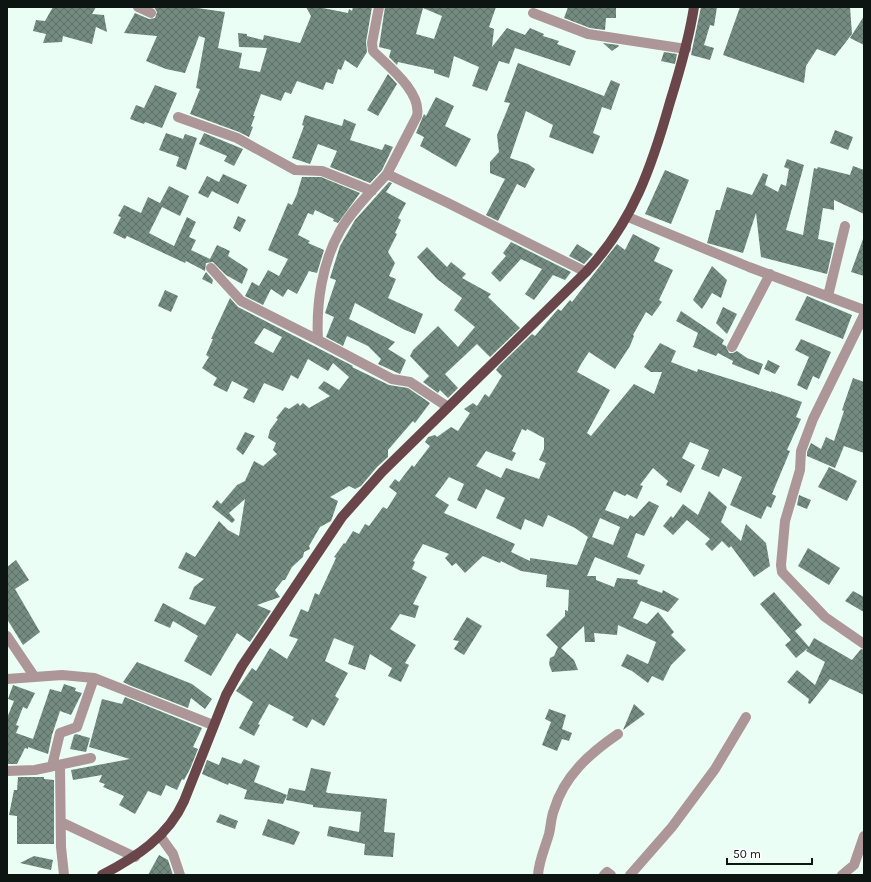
<svg xmlns="http://www.w3.org/2000/svg" width="871" height="882" font-family="Karla,sans-serif">
<style>
.building{fill:url(#building-cross-hatch);fill-rule:evenodd}
.lines{fill:none;stroke-linecap:round;stroke-linejoin:round}
.minor{stroke:#ac9698;stroke-width:10}
.major{stroke:#6a464b;stroke-width:10}
</style>
<defs>
<pattern id="building-cross-hatch" width="8" height="8" patternUnits="userSpaceOnUse"><rect width="8" height="8" fill="#748b81"/><path d="M0 0l8 8M0 8l8-8" fill="none" stroke="#5e7068"/></pattern>
</defs>
<rect width="100%" height="100%" fill="#eafef5"/>
<!-- building -->
<path class="building" d="M53 7H96L92 14 104 15 107 32 96 27 92 44 63 36 62 42 43 43 46 34 33 31 36 20 45 21Z
M154 7H190L225 12 218 48 242 53 239 68 260 72 267 48 239 47 238 33 247 34V36L263 40 264 35 300 43 311 16 306 7H318L348 13 349 9 352 11 353 7H372L366 42 367 52 357 68 345 60 341 70 338 69 333 84 326 82 323 90 297 81 291 94 285 92 281 101 261 94 253 116H255L251 126 253 127 249 137 239 132 190 114 200 89 196 88 205 38 199 36 185 73 166 69 146 61 157 36 124 33 135 13 149 19 155 18 157 12Z
M385 7H496L489 27 494 29 492 47 507 28 525 35 530 28 544 34 543 36 559 41 557 44 576 51 570 66 515 48 509 64 499 61 487 91 472 86 479 67 454 56 449 78 434 73V70L398 62 397 65 389 57 391 50 379 47ZM423 8 442 16 434 39 416 34Z
M568 7H616V18H606L605 30 590 28 564 18Z
M701 7H717L714 26 710 25 704 45 714 48 710 60 691 55Z
M740 7H850L852 34 835 56 817 49 806 66 804 83 723 55Z
M864 16V45L850 38Z
M603 43 618 45 619 46 612 51Z
M664 52 677 54 675 64 661 61Z
M518 63 604 96 611 80 620 84 611 110 602 107 593 133 600 136 593 154 549 137 553 125 526 111 510 158 528 164 535 169 525 188 517 184 498 221 486 215 505 179 490 173V162L499 152 497 135 510 103 504 102Z
M388 74 397 84 378 116 367 110Z
M155 85 177 93 162 128 145 122 144 124 130 119 136 105 144 108Z
M436 97 454 106 445 126 471 139 456 167 420 146 424 137 416 133 424 114 426 116Z
M305 115 342 126 344 119 356 124 350 140 382 150 385 144 393 147 382 170 370 183 330 167 337 151 318 144 310 164 292 158 304 126 302 125Z
M835 130 853 137 848 150 830 143Z
M166 133 183 139 185 134 197 138 186 170 176 166 179 157 159 150Z
M204 133 243 149 234 166 224 161 227 156 199 144Z
M787 159 804 165 786 230 803 235 814 168 817 169 818 167 850 175 853 166 864 170V214L834 200V210L823 208 818 239 834 243 827 274 761 257 756 213 743 253 707 243 716 210H720L727 187 752 195 763 173 768 175 765 185 778 192 781 184 786 186 789 169 784 167Z
M665 170 689 180 671 224 645 214Z
M223 174 247 185 238 204 212 191 208 198 198 193 207 176 219 182Z
M302 177H321L360 193 338 223 333 221 334 219 315 210 313 215 308 213 298 235 310 241 308 243 324 250 317 273 309 271 297 294 288 289 283 297 271 289 263 305 245 296 252 282 259 286 268 270 279 276 288 259 268 250 288 203 292 205 297 194Z
M389 182 392 183 386 192 406 203 398 218 401 220 395 233 397 234 388 252 395 263 389 276 396 279 388 298 423 314 415 334 405 330 355 303 349 319 395 342 388 349 406 360 400 374 378 364 381 359 368 346 347 336 343 346 326 337 334 317 325 313 336 280 330 278 340 246 355 220Z
M169 186 189 196 180 216 162 207 149 233 174 246 187 217 196 222 189 237 196 240 191 250 210 259 217 245 230 251 228 256 248 269 242 284 226 275 213 262 206 263 205 271 186 261 185 263 127 236 125 239 113 233 121 217 118 216 124 205 141 213 148 197 160 203Z
M238 216 246 220 240 232 233 228Z
M633 234 660 248 654 261 673 270 659 300 662 302 652 316 646 312 633 335 634 336 630 346 615 369 589 352 581 364 577 372 610 390 587 433 591 436 634 384 654 394 662 372H651L644 367 660 343 676 351 671 362 697 372 698 369 771 392V391L802 402 796 417 801 419 787 450 790 451 772 494 776 496 771 508 767 506 761 519 730 505 742 477 723 468 719 477 701 469 709 450 690 442 682 458 695 465 681 493 666 485 668 481 653 468 640 485 643 486 637 499 627 494 625 496 614 491 605 510 628 519 630 515 634 517 649 501 659 506 644 536 636 533 627 557 645 565 640 575 595 557 587 576H596V580L614 587 617 578 638 580 637 583 640 585 662 593 663 590 679 599 668 612 641 601 633 618 647 624 658 612 674 632 671 635 686 650 671 665 663 681 652 676 648 683 632 671 621 666 627 654 648 664 656 642 618 625 617 635 594 633 595 642H585L584 626 561 648 574 660 578 670 552 672 549 664 550 658 554 656 558 647 546 635 565 616V610L568 611 569 590 546 587 547 575 521 571 501 561 500 563 483 556 465 573 456 563 452 566 445 558 449 554 423 544 413 561 415 562 412 569 427 577 413 604 419 606 415 618 400 614 390 629 416 645 405 663 409 665 401 682 388 676 392 668 370 654 365 670 348 664 354 646 334 638 325 661 348 673 335 696 339 699 324 726 312 719 307 728 292 720 294 717 269 704 258 724 260 725 254 736 239 728 253 702 236 691 252 668 256 671 270 648 287 659 298 639 289 636 301 609 308 612 315 593 319 595 336 558 334 557 344 543 345 544 353 531 359 534 365 524 369 526 383 507 387 509 397 493 389 487 395 479 399 482 412 465 414 467 430 446 425 442 428 437 435 435 437 437 451 427 458 431 470 413 464 409 473 403 477 406 485 394 489 397 502 376 496 370 499 366 532 334 535 336 558 309 561 311 570 300 572 302 617 244 625 250ZM522 429 526 431 527 429 544 438V449L539 460 546 463 539 479 506 468 501 478 476 466 486 451 512 461 516 453 512 451ZM449 477 464 484 457 500 476 509 486 489 505 498 496 518 521 530 525 519 543 527 548 515 575 528 588 537 577 565 530 558V561L511 552 515 544 444 513 449 505 435 496ZM600 518 620 527 613 545 592 537Z
M863 239 864 240V276L851 272Z
M511 242 571 272 565 280 553 275 534 300 525 294 542 269 521 259 500 282 491 273 506 256 503 253Z
M577 244 593 254 584 264 569 256Z
M427 247 447 267 451 262 466 274 462 278 491 294 488 297 520 328 490 357 477 344 445 374 458 388 448 398 440 390 438 393 423 382 429 376 410 356 413 350 438 326 458 347 475 327 454 310 462 298 437 279 417 257Z
M712 266 727 280 721 298 712 293 702 309 693 300Z
M206 272 213 280 212 284 202 279Z
M165 290 178 296 171 312 158 306Z
M807 296 852 315 843 339 795 320Z
M230 298 238 307 353 366 352 367 389 385 408 388 430 403 415 423 413 421 388 450V457L377 467 361 486 355 489 349 486 330 497 338 501 331 521 320 527 309 546 310 549 304 552 303 557 292 567 285 580H283L275 590 280 597 257 605 271 611 250 642 237 633 211 676 184 661 198 636 173 621 170 628 154 621 163 603 205 625 216 607 189 599 194 587 204 579 178 568 186 552 195 557 219 521 228 530 239 536 245 499 229 513 235 520 232 523 212 507 217 500 221 504 237 485 245 481 254 461 263 466 277 454 273 450 276 443 268 438 270 430 278 419 276 418 285 407 289 409 298 403 300 406 303 403 309 408 330 396 318 388 324 381 339 390 349 377 333 363 328 371 308 359 298 379 291 375 283 391 264 383 254 403 243 398 248 389 232 381 227 392 213 385 217 378 202 368 209 357 206 355 213 339H211ZM264 328 282 337 273 353 254 343Z
M723 307 737 314 727 334 716 323Z
M681 311 724 340 722 344 726 346 729 353H733L737 351 747 358 763 364 759 375 732 364 733 361 718 353 716 356 693 347 698 333 676 321Z
M801 339 831 352 819 379 813 376 807 390 797 385 809 357 795 350Z
M768 360 780 366 775 374 764 369Z
M853 378 864 382V453L844 446 835 468 807 456V452L811 443 821 449 826 437 834 441 844 411 842 410Z
M245 432 255 436 243 455 236 449Z
M829 467 857 481 847 501 818 487Z
M709 491 727 507 721 522 741 541 746 524 766 543 770 566 754 577 731 546 729 548 722 541 712 551 705 544 710 539 687 520 673 535 663 526 671 516 673 518 683 504 698 515Z
M799 495 811 500 807 509 797 505Z
M808 548 840 568 829 585 798 566Z
M16 560 29 580 15 589 40 632 23 645 7 619V567Z
M853 591 864 597V612L845 601Z
M774 592 802 625 795 631 809 647 814 638 852 660 861 649 864 650V695L830 679 810 704 808 703 809 699 787 682 797 670 815 685 825 662 806 651 808 648 796 658 785 645 791 640 760 604Z
M467 617 482 626 464 655 454 649 459 641 453 640Z
M137 662 192 684 212 699 205 709 191 698 188 708 129 685 123 682Z
M64 684 76 688 75 691 82 693 71 715 60 711 52 735 48 754 28 747V749L25 748 17 764H7V718L14 701 8 699 13 685 35 693 27 709 23 707 16 725 19 726 16 733 33 739 50 689 61 692Z
M125 697 202 728 193 747 198 749 190 769 184 780 182 779 177 790 166 785 161 796 148 791 135 814 119 805 124 796 103 787 105 784 99 782 102 775 73 780 71 770 130 759 89 747 102 699 122 704Z
M634 704 645 714 623 730Z
M549 709 566 715 562 729 572 733 569 741 562 739 557 751 542 745 551 722 545 719Z
M76 734 90 738 86 752 70 749 74 735Z
M222 757 241 764 244 759 260 766 254 782 287 795 283 804 244 799 247 790 229 783 228 785 202 774 207 760 219 765Z
M311 768 331 772 326 792 328 793 387 799 384 832 395 833 393 857 364 855 365 844 327 836 329 826 359 832 361 812 313 807V805L286 800 289 788 305 791Z
M18 777H44V779L54 780V844H17V816L9 815 14 790H17Z
M220 814 238 821 235 829 216 822Z
M268 819 300 832 294 845 262 835Z
M159 855 168 860 173 875H148Z
M34 856 53 860 51 870 20 863Z"/>
<g class="lines">
<!-- minor -->
<path class="minor" d="M138 7 151 13
M379 7 372 43 373 51C388 66 422 92 417 116L387 174
M533 13 588 34 686 49
M178 117 237 138 295 170 322 171 372 191
M628 217 749 267 864 310
M211 268 241 301 318 340
M828 296 845 226
M864 315 813 419 801 451 800 470 785 521 781 565 782 572 825 617 864 644
M732 347 770 274
M448 407 410 382 392 379 318 340C316 304 322 263 340 231 352 210 371 192 387 174L448 203 586 272
M7 636 34 676
M7 679 62 675 94 678 213 725
M60 765 61 847 64 875
M52 766 60 733 77 727 94 678
M7 771 35 770 91 758
M61 822 135 857
M160 836 173 854 180 875
M538 875C539 860 545 848 549 834 551 826 551 817 554 810 564 776 590 753 618 734
M604 875 607 872 611 875
M630 875 672 827 715 769 746 717
M842 875 854 865 864 836"/>
<!-- major -->
<path class="major" d="M102 875C136 857 168 837 184 801L226 695 242 666 342 517 382 472 586 272C633 222 652 166 670 102 680 70 689 39 694 7"/>
</g>
<!-- border -->
<rect width="871" height="882" fill="none" stroke="#0c1511" stroke-width="16"/>
<!-- scale -->
<path d="M727 858v6h85v-6" fill="none" stroke="#0c1511" stroke-width="2"/>
<text x="733" y="858" font-size="12" fill="#0c1511" stroke="#ffffff" stroke-width="3" paint-order="stroke">50 m</text>
</svg>
